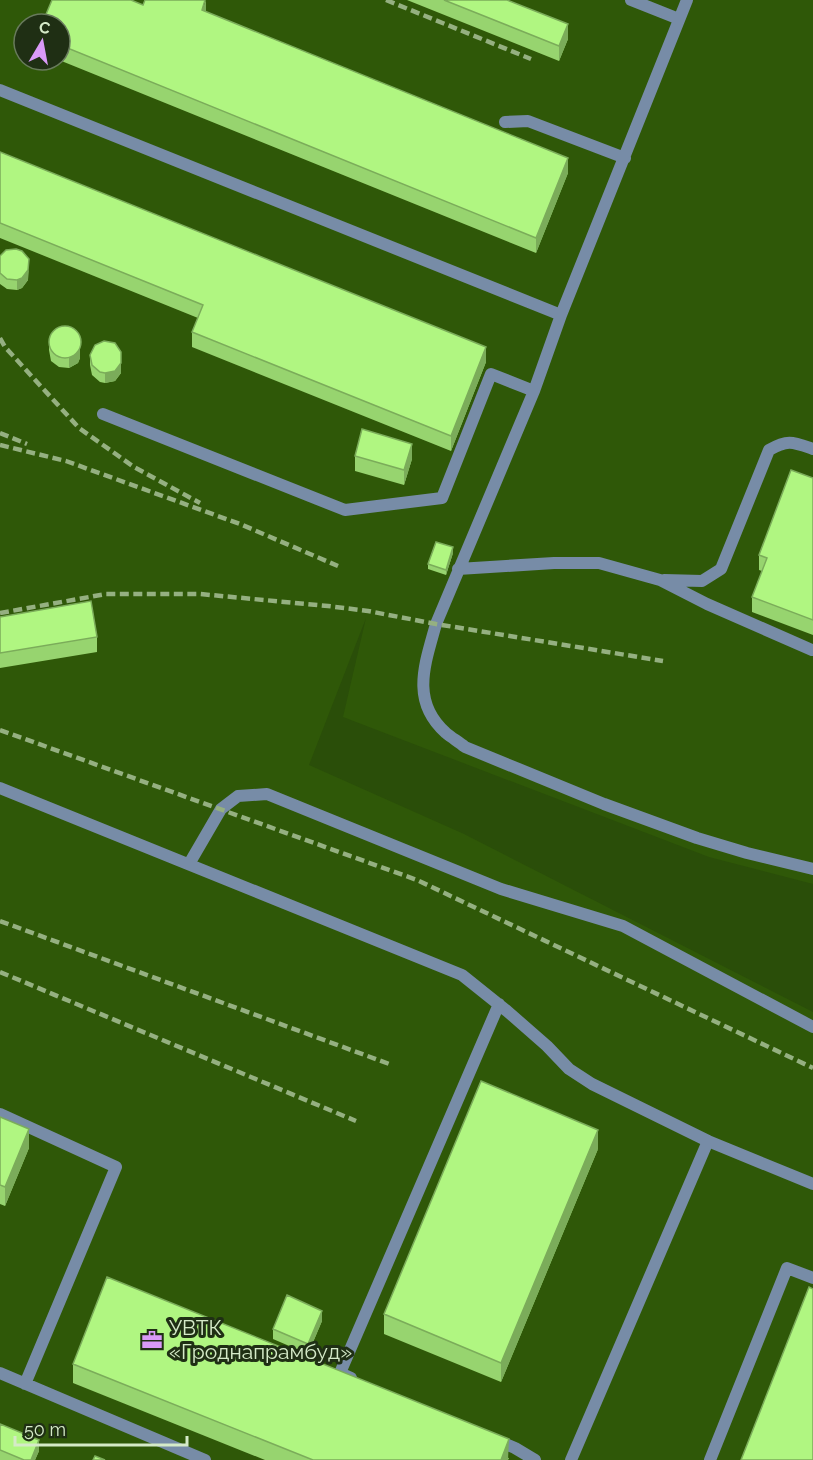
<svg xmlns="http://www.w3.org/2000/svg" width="813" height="1460" font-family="Raleway,sans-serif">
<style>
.built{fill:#2f5808;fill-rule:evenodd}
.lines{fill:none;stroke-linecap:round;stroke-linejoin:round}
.lane{stroke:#778ca7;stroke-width:12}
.rail{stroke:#95b081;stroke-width:4.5;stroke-dasharray:9 4.5;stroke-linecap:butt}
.wall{fill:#97d46f}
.shaded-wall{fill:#7bac5a}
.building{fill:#b0f681;stroke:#7bac5a;stroke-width:1.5}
.labels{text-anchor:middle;stroke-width:6;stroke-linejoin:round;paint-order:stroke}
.poi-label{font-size:21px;fill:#d5eac8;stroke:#1f2f14;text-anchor:start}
</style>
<rect width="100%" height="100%" fill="#2a4e09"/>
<!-- built -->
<path class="built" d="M0 0H813V884L709 857 343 717 366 618 309 765 464 834 813 1012V1460H0ZM24 24H60V60H24Z"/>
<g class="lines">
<!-- lane -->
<path class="lane" d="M631 0 679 19
M0 90 561 315 534 391 436 624C425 664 410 701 446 733 452 738 459 742 465 747L604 804 697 838 747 853 813 869
M505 122 528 121 625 158
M561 315 687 0
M103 414 345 510 442 498 491 374 534 391
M458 569 554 563H599L660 580 707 604 812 650
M664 580 702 581 721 569 769 450C788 439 793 442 813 449
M0 788 462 975 507 1011 547 1046 569 1069 592 1084 708 1141 571 1460
M189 864 221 809 238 796 267 794 501 889 623 926 813 1027
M0 1114 116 1167 25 1384
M708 1141 813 1184
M0 1373 205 1460
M351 1378 340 1373 499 1004
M496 1440 515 1448 535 1460
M710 1460 787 1268 813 1278"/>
<!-- rail -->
<path class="rail" d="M386 0 531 59
M0 338 5 347 79 428 134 467 200 503
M0 433 27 444
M0 445 66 461 240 524 338 566
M0 613 106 594H200L328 606 368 611 436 624 663 661
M0 730 417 880 813 1068
M0 921 392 1065
M0 972 356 1121"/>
</g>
<!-- wall -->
<path class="wall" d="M407 0H507L568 39 559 61Z
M143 5 568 173 536 253 59 60H60V24Z
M0 152 486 362 451 451 192 347V332L198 318 0 238Z
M0 256 28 280 22 288 17 290 7 289 0 284Z
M80 337V358L78 363 69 368 59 367 51 361 49 350V340Z
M121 352V373L115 381 105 383 100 382 92 375 90 365V355Z
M355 456 412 459 404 485 355 471Z
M813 478V635L752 612V597L762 571 759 570V555Z
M453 553 446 575 428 569V564Z
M0 617 97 637V652L0 668Z
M0 1117 29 1148 5 1206 0 1204Z
M598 1149 501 1382 384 1334V1314Z
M322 1321 308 1354 273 1339V1329Z
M73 1364 509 1458 508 1460H265L73 1383Z
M0 1424 39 1451 35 1460H0Z"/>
<!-- shaded-wall -->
<path class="shaded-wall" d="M206 0V15L202 10Z
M568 24V39L559 61V46Z
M568 158V173L536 253V238Z
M29 270 28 280 22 288 17 290V280Z
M486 347V362L451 451V436Z
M80 348V358L78 363 69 368V358Z
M121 363V373L115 381 105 383V373Z
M412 444V459L404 485V470Z
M453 547V553L446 575V570Z
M29 1129V1148L5 1206V1187Z
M598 1130V1149L501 1382V1363Z
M322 1311V1321L308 1354V1344Z
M509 1439 508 1460H501Z
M39 1440V1451L35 1460H31Z"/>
<!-- building -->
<path class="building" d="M52 0H131L143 5 145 0H205L202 10 568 158 536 238 60 45V24H42Z
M444 0H507L568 24 559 46Z
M0 152 486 347 451 436 192 332 203 305 0 223Z
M16 249 22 251 29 259 28 270 22 278 17 280 7 279 0 273V256L6 250Z
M49 342a16 16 0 1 1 32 0a16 16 0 1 1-32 0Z
M104 341 115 343 121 352V363L115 371 105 373 100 372 92 365 90 355 95 345Z
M362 429 412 444 404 470 355 456Z
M791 470 813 478V620L752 597 767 558 759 555Z
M436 542 453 547 446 570 428 564Z
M91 601 97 637 0 653V617Z
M481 1081 598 1130 501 1363 384 1314Z
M0 1117 29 1129 5 1187 0 1185Z
M107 1277 509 1439 501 1460H313L73 1364Z
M809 1287 813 1289V1460H741Z
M287 1295 322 1311 308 1344 273 1329Z
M0 1424 39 1440 31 1460H24L0 1450Z
M95 1456 105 1460H93Z"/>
<!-- icons -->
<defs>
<g id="office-bare" transform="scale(1.62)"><path d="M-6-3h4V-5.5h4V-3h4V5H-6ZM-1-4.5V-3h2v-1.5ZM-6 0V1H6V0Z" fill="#d99af7" stroke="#1f2f14" stroke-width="2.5" paint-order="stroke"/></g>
</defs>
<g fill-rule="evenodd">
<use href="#office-bare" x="152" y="1340"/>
</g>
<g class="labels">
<!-- poi labels -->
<g class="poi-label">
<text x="169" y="1335">УВТК<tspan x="169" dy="24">«Гроднапрамбуд»</tspan></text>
</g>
</g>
<!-- north arrow -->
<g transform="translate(42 42) rotate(10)"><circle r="28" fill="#1f2f14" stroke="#687a5c" stroke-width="1.5"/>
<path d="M0-4.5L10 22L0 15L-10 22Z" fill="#d99af7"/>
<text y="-9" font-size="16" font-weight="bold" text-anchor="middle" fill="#d5eac8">С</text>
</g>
<!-- scale -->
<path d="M15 1436v9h172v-9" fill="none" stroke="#d5eac8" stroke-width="3"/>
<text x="24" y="1436" font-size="18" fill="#d5eac8" stroke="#1f2f14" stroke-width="4.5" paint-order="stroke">50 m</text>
</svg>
